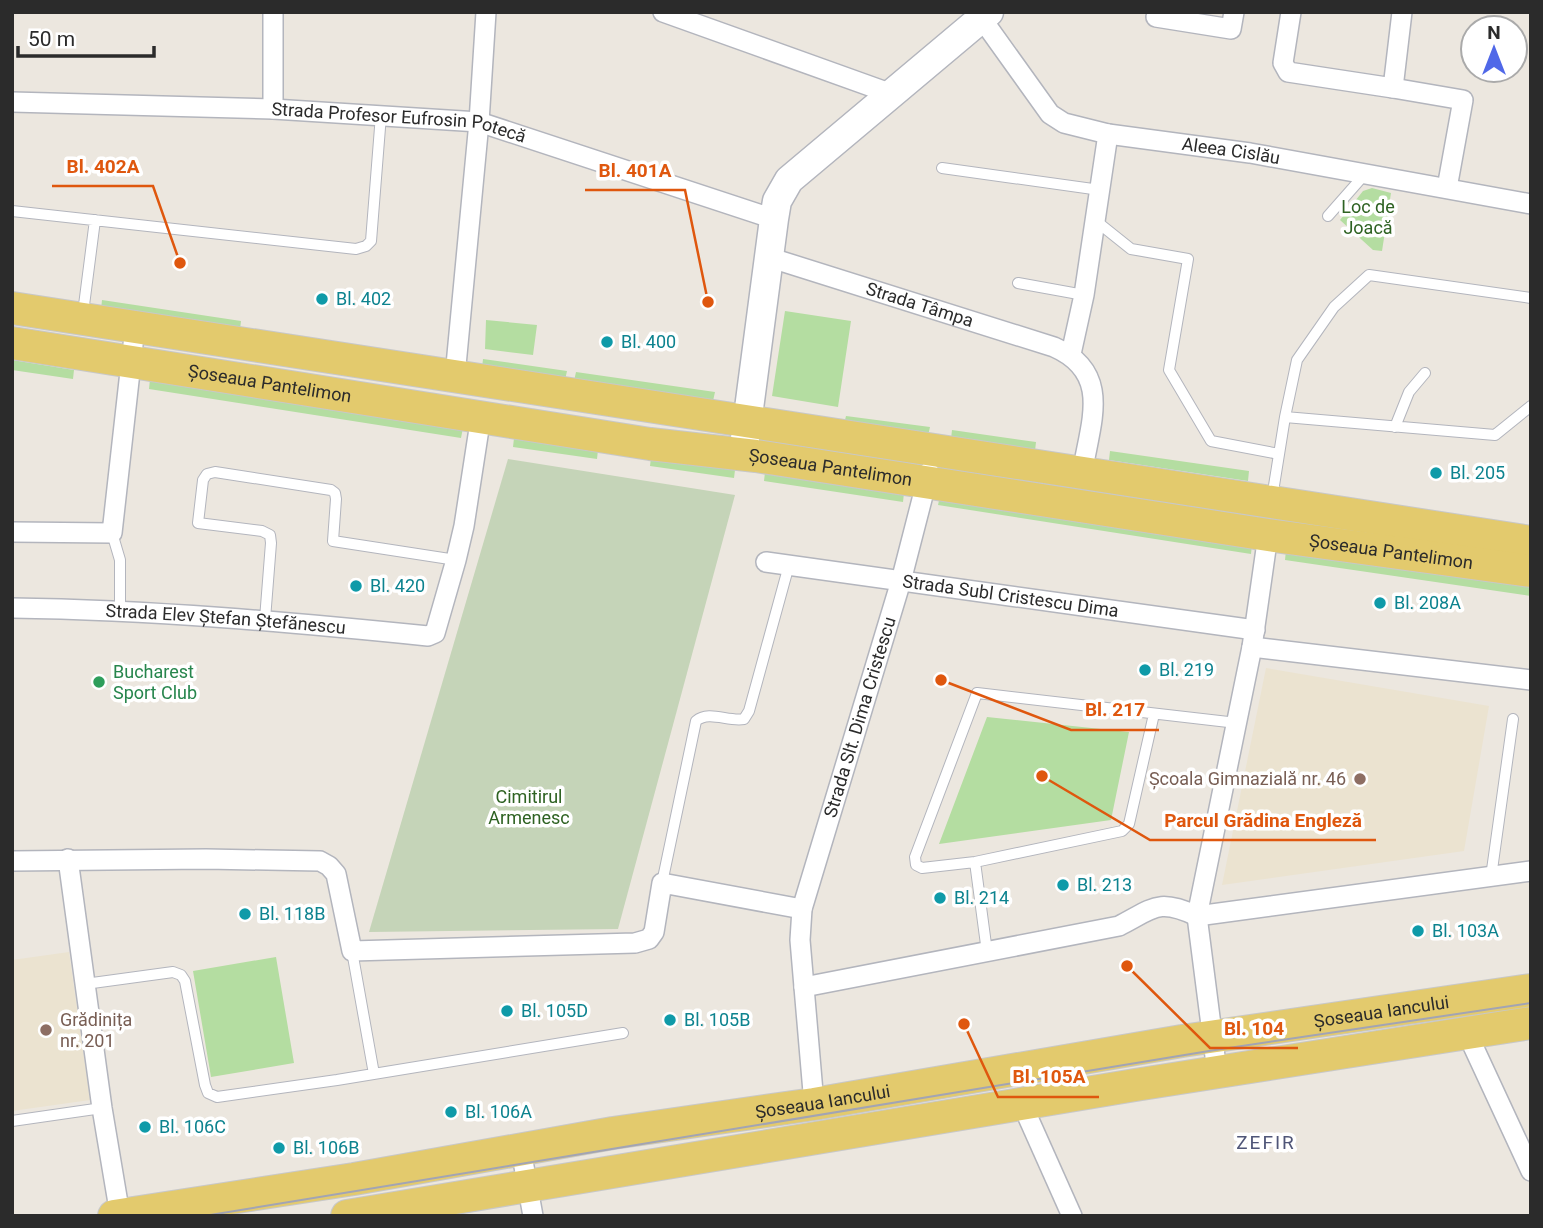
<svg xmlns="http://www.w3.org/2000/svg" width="1543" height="1228" font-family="Roboto,sans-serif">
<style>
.education{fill:#ebe3d0}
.green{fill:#b4dda1}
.cemetery{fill:#c5d4b8}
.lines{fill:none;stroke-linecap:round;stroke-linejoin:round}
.service-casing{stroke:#b3b5bd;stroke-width:12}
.minor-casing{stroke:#b3b5bd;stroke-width:22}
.secondary-casing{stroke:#b3b5bd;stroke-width:31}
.primary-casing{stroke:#c8c8c8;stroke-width:34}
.service{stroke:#fff;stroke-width:10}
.minor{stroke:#fff;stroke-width:19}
.secondary{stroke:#fff;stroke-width:28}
.primary{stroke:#e3ca6d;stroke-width:32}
.tram{stroke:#a2a4b4;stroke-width:2}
.culture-dot{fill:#0f9aa8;stroke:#fff;stroke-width:2.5}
.leisure-dot{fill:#2e9e5b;stroke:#fff;stroke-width:2.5}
.education-dot{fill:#8d6e63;stroke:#fff;stroke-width:2.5}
.labels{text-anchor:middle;stroke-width:7;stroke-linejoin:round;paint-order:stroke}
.street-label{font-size:18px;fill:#2b2b2b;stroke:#fff}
.park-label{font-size:18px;fill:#2e6222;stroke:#fff}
.culture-label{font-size:18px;fill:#0d838f;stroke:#fff;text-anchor:start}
.leisure-label{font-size:18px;fill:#27864d;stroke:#fff;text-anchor:start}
.education-label{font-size:18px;fill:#785e54;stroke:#fff;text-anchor:end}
.neighbourhood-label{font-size:19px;letter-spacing:2px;fill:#505678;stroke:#fff}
.leader{fill:none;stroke:#df570e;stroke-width:2.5}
.callout-dot{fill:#df570e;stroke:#fff;stroke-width:2.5}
.callout-label{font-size:19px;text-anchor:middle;font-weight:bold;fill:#df570e;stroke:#fff;stroke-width:7;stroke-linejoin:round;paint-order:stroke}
</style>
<rect width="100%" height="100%" fill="#ece7df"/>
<!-- education -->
<path class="education" d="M1266 668 1489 706 1464 851 1222 885Z
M69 952 90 1100 12 1111V960Z"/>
<!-- green -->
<path class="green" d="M1372 188 1391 193 1382 251 1373 250 1340 220 1363 191Z
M102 300 241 321 240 330 101 310Z
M785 311 851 321 838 407 772 396Z
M486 320 537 325 533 355 485 349Z
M483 359 567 371 565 380 482 368Z
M12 360 74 370 73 379 12 370Z
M576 372 715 392 713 401 574 381Z
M150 379 463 428 461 438 149 389Z
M846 416 930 427 928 436 844 424Z
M952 430 1036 442 1035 451 951 439Z
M514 438 598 450 597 459 513 447Z
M1110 451 1249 471 1248 481 1109 460Z
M651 458 735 470 734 478 650 466Z
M765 472 904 493 903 502 764 481Z
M940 496 1252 545 1251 554 938 505Z
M1286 550 1531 586V596L1285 560Z
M987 717 1129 732 1111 820 939 844Z
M276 957 294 1063 211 1077 193 971Z"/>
<!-- cemetery -->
<path class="cemetery" d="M508 459 735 495 618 929 369 932Z"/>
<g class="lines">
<!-- service casing -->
<g class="service-casing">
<path id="service" d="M942 168 1100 190
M12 211 356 249 366 246 371 241 381 115
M1328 216 1365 174
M1096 221 1131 249 1188 259 1169 370 1211 441 1279 454
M1018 283 1084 295
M83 313 95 220
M1285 417 1297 360 1334 307 1369 275 1531 298
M1395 427 1409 392 1425 373
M1272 498 1285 417 1495 435 1531 406
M112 533 120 560V610
M265 619 271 543 270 535 262 531 198 523 203 480 207 474 215 472 331 490 335 493 336 499 333 541 456 560
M1154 714 1129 824 1122 831 975 862 922 868 916 865 915 857 977 693 1237 723
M975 862 987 952
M1491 877 1513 719
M662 883 696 721C709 710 728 722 744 719L749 711 789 565
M352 951 374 1074
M85 984 173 972 181 975 185 981 205 1085 208 1093 217 1097 337 1080 623 1033
M12 1121 102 1108"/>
</g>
<!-- minor casing -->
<g class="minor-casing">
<g id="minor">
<path d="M273 12V109"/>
<path d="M663 12 892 94"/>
<path d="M1291 12 1283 63 1288 72 1393 88 1402 12"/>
<path d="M1156 17 1231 29 1234 12"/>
<path id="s1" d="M982 19 1050 114 1064 123 1108 134 1250 153 1531 204"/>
<path d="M1393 88 1463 100 1447 188"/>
<path id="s2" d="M12 102 273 109 479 122 774 219"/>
<path id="s3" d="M768 257 1054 347C1113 373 1090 423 1082 474"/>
<path d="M1071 354 1084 295 1108 134"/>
<path d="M455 376 479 122 486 12"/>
<path d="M12 532 112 533 135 327"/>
<path id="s4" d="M766 562 1255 630"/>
<path id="s5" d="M12 608C152 610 290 622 428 636L435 633 456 560 464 526 481 416"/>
<path d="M1252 647 1531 680"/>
<path d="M68 859 102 1108 120 1215"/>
<path d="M12 861 206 859 320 861 329 866 336 874 352 951 635 943 649 939 654 932 662 883 802 909"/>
<path d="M804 987 1119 926C1154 908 1158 898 1197 916L1531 871"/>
<path d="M1467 1033 1531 1171"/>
<path d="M1217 1072 1197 916 1252 647 1268 535"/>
<path id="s6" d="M814 1104 800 940 802 909 901 581 929 472"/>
<path d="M1022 1104 1072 1216"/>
<path d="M521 1150 533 1216"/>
</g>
</g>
<!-- secondary casing -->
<g class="secondary-casing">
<path id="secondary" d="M743 454 774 219 777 201 789 180 989 12"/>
</g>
<!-- primary casing -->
<g class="primary-casing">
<g id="primary">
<path d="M12 308 1531 542"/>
<path id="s7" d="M12 343 650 444 756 456 1268 535 1531 571"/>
<path id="s8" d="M114 1216 354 1179 613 1133 814 1104 1182 1041 1531 990"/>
<path d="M347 1216 1135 1085 1531 1023"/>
</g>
</g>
<!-- service -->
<use href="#service" class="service"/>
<!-- minor -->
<use href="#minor" class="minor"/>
<!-- secondary -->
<use href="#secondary" class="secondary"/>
<!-- primary -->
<use href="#primary" class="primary"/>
<!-- tram -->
<path class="tram" d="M204 1216 1215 1050 1531 1003"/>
</g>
<!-- markers -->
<g class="culture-dot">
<circle cx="322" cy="299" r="7"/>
<circle cx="607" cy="342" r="7"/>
<circle cx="1436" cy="473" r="7"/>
<circle cx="356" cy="586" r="7"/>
<circle cx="1380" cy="603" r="7"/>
<circle cx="1145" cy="670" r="7"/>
<circle cx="1063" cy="885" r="7"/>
<circle cx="940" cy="898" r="7"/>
<circle cx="245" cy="914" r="7"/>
<circle cx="1418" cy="931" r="7"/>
<circle cx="507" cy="1011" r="7"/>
<circle cx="670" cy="1020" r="7"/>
<circle cx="451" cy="1112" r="7"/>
<circle cx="145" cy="1127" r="7"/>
<circle cx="279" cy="1148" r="7"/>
</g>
<circle class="leisure-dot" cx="99" cy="682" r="7"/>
<g class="education-dot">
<circle cx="1360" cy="779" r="7"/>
<circle cx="46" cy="1030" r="7"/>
</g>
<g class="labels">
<!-- street labels -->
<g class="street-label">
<text dy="6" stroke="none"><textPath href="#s2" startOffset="388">Strada Profesor Eufrosin Potecă</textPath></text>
<text dy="6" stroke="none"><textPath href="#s1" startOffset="303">Aleea Cislău</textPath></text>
<text dy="6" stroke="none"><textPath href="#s3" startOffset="159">Strada Tâmpa</textPath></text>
<text dy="6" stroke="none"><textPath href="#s7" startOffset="261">Șoseaua Pantelimon</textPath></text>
<text dy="6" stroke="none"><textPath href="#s7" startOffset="828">Șoseaua Pantelimon</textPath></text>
<text dy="6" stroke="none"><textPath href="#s7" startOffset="1395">Șoseaua Pantelimon</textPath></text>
<text dy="6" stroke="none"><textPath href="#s4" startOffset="247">Strada Subl Cristescu Dima</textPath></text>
<text dy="6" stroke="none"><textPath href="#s5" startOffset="214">Strada Elev Ștefan Ștefănescu</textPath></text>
<text dy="6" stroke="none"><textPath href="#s6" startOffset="396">Strada Slt. Dima Cristescu</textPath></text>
<text dy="6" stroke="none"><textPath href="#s8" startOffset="1284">Șoseaua Iancului</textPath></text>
<text dy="6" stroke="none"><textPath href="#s8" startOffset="718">Șoseaua Iancului</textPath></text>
</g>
<!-- park labels -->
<g class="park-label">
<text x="1368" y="213">Loc de<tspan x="1368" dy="21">Joacă</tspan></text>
<text x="529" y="803">Cimitirul<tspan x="529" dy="21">Armenesc</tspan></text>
</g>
<!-- culture labels -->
<g class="culture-label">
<text x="336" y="305">Bl. 402</text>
<text x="621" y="348">Bl. 400</text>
<text x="1450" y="479">Bl. 205</text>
<text x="370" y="592">Bl. 420</text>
<text x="1394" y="609">Bl. 208A</text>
<text x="1159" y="676">Bl. 219</text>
<text x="1077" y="891">Bl. 213</text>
<text x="954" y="904">Bl. 214</text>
<text x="259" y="920">Bl. 118B</text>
<text x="1432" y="937">Bl. 103A</text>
<text x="521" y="1017">Bl. 105D</text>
<text x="684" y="1026">Bl. 105B</text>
<text x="465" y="1118">Bl. 106A</text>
<text x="159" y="1133">Bl. 106C</text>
<text x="293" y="1154">Bl. 106B</text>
</g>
<!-- leisure labels -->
<g class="leisure-label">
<text x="113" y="678">Bucharest<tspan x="113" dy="21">Sport Club</tspan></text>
</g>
<!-- education labels -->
<g class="education-label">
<text x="1346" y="785">Școala Gimnazială nr. 46</text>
<text x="60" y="1026" text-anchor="start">Grădinița<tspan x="60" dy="21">nr. 201</tspan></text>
</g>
<!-- neighbourhood labels -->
<g class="neighbourhood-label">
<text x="1266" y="1149">ZEFIR</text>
</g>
</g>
<!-- callouts -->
<path class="leader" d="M180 263L153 186H52M708 302L685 190H585M941 680L1071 730H1159M1042 776L1150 840H1376M1127 966L1210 1048H1298M964 1024L998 1097H1099"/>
<g class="callout-dot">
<circle cx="180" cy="263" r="7"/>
<circle cx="708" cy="302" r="7"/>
<circle cx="941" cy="680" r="7"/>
<circle cx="1042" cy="776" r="7"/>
<circle cx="1127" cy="966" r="7"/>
<circle cx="964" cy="1024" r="7"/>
</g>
<g class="callout-label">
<text x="103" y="173">Bl. 402A</text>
<text x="635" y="177">Bl. 401A</text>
<text x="1115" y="716">Bl. 217</text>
<text x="1263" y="827">Parcul Grădina Engleză</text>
<text x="1254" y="1035">Bl. 104</text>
<text x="1049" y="1083">Bl. 105A</text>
</g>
<!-- border -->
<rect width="1543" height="1228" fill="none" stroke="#2b2b2b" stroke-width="28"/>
<!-- north arrow -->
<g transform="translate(1494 49)"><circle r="33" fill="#ffffff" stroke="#aaaaaa" stroke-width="2"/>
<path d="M0-5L12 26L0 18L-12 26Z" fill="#5068e8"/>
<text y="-10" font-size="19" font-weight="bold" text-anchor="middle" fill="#2b2b2b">N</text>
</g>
<!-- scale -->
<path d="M18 46v10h136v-10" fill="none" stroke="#2b2b2b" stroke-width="3.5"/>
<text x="28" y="46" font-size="21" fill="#2b2b2b" stroke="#ffffff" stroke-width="5" paint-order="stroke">50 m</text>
</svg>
